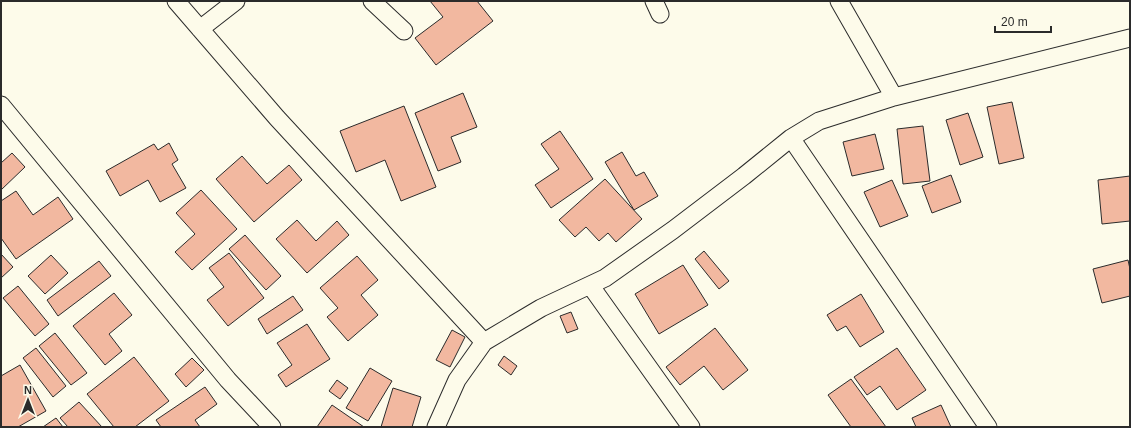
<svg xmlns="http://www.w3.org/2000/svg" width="1131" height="428" font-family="Arial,sans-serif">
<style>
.building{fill:#f2b8a0;stroke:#2b2b2b}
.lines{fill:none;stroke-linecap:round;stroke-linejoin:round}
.street-casing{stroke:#2b2b2b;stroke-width:19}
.street{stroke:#fdfbea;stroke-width:17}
</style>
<rect width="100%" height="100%" fill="#fdfbea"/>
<!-- building -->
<path class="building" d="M430 1H477L493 21 436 65 415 38 443 17Z
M463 93 477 127 451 137 461 162 438 171 415 113Z
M1012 102 1024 158 999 164 987 107Z
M404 106 436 187 401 201 385 160 356 172 340 131Z
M968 113 983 157 960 165 946 120Z
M923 126 930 181 903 184 897 129Z
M560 131 593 179 551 208 535 185 559 169 541 144Z
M875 134 884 169 852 176 843 142Z
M169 143 178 160 172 164 186 188 160 202 148 180 120 196 106 171 154 144 158 150Z
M622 152 636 176 644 172 658 196 634 210 605 162Z
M12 153 25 167 1 190V163Z
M242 156 267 184 289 165 302 180 254 222 216 179Z
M951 175 961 202 932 213 922 186Z
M1130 176V221L1102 224 1098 180Z
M605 179 642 219 616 242 608 233 599 241 586 227 575 237 559 220Z
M892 180 908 216 880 227 864 192Z
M201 190 237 229 192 270 175 252 195 234 176 213Z
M16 191 33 215 58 197 73 219 16 259 1 238V201Z
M297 220 316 241 337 221 349 235 307 273 276 239Z
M245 235 281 276 266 290 229 249Z
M704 251 729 281 719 289 695 259Z
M229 253 264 298 228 326 207 300 224 287 209 268Z
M1 254 13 267 1 278Z
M51 255 68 273 45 294 28 276Z
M357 256 378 280 361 295 378 315 348 341 327 317 338 308 320 288Z
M1128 260 1130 269V296L1102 303 1093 269Z
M99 261 111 276 58 316 47 300Z
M683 265 708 305 659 334 635 294Z
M18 286 49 324 35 336 3 298Z
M114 293 132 315 109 334 122 351 105 365 73 326Z
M861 294 884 332 860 347 846 326 837 331 827 315Z
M293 296 303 310 267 334 258 319Z
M571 312 578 329 567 333 560 316Z
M307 324 330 359 286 387 278 375 292 365 277 343Z
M715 328 748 370 723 390 704 366 680 385 666 367Z
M452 330 465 337 450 367 436 360Z
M55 333 87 373 71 385 39 346Z
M36 348 66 386 53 397 23 358Z
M897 348 926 390 897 410 880 386 867 395 854 377Z
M504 356 517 366 511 375 498 365Z
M134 357 169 401 135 427H114L87 394Z
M192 358 204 370 186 387 175 374Z
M20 365 46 411 18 427H1V376Z
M370 368 392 381 368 421 346 408Z
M851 379 886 427H851L828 395Z
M337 380 348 388 340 399 329 391Z
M205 387 217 404 195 420 200 427H161L156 420Z
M393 388 421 397 412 427H381Z
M79 402 102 427H68L60 418Z
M332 405 364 427H317Z
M941 405 951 427H916L912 418Z
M56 418 63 427H43Z"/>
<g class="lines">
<!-- street casing -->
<g class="street-casing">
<path id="street" d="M176 1 277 118 484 342
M372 1 404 31
M654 1 660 14
M839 1 894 97
M200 29 236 1
M1 105 228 380 272 427
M791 138 988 427
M590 285 691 427
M436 427 457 380 484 342 541 308 605 278 673 230 744 176 791 138 819 121 894 97 1130 38"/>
</g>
<!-- street -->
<use href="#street" class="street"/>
</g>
<!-- border -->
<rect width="1131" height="428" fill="none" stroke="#2b2b2b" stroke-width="4"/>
<!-- north arrow -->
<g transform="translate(28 400)" stroke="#fdfbea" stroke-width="3" paint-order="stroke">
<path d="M0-3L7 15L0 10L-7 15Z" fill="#2b2b2b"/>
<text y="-6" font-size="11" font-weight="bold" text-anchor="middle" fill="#2b2b2b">N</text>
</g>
<!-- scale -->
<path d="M995 26v6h56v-6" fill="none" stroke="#2b2b2b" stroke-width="2"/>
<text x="1001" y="26" font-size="12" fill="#2b2b2b" stroke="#fdfbea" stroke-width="3" paint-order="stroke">20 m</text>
</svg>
